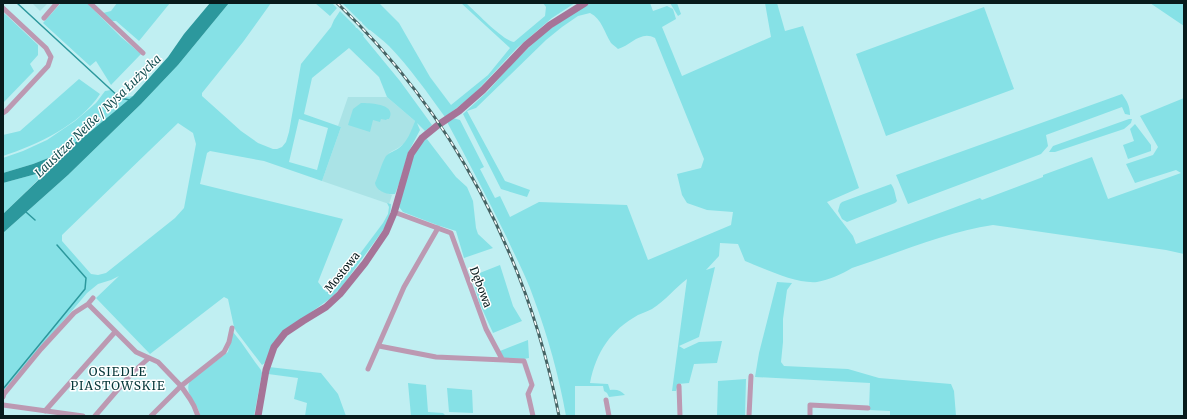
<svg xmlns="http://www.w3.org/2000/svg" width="1187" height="419" font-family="Merriweather,serif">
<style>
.built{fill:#aae3e6}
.green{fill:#86e1e6;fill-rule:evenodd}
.water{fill:#2c989d}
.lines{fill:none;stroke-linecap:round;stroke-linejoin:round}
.stream{stroke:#2c989d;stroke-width:1.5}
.street{stroke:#bc99b2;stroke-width:5}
.secondary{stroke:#a67498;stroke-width:7}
.rail-casing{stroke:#466364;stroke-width:3}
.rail{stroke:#fff;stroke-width:1.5;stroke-dasharray:4.5;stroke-linecap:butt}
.labels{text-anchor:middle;stroke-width:3;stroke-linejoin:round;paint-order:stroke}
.street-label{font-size:11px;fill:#081b1c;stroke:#fff}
.water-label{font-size:12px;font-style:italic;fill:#134f52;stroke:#fff}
.neighbourhood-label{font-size:12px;letter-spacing:1px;fill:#063739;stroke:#fff}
</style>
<rect width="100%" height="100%" fill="#c0eff2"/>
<!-- built -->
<path class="built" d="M32 3H48L40 11Z
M348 97H387L415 121 410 136 405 143 398 148 389 153 379 190 392 195 389 204 322 181 341 127 338 126Z"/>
<!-- green -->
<path class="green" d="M61 3H87L121 37 141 54 111 85 96 61 90 66 43 23Z
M117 3H170L139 41 116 21H111L103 13 111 11Z
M229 3H271L243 42 202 93V96L241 131 258 143 273 149H277L282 147 286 142 289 132 301 64 331 27 334 20 340 11 355 26 356 28H357L364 35 363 36 400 81 432 125 425 131 417 123 420 130 408 153 400 181 395 194C387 195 376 191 375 183 379 175 381 164 386 156 390 152 395 151 399 148 408 141 411 131 415 121L387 97 379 77 349 48 312 78 304 114 341 127 322 181 264 161 210 151 207 153 200 184 343 219 318 282 326 292 332 290 347 271 383 223 388 214 389 207 387 203 391 204C391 212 389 218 386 226L343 285 331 298 283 332 265 363 262 365 236 331 234 327 228 299 224 297 150 354 96 298 119 276 111 280 98 284 87 293 3 392V233L68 175 141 104 178 65ZM299 119 328 128 317 170 289 162ZM178 123 193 133 196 144 184 208 175 218 106 273 98 275 91 274 62 241V235Z
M315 3H332L337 8 330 16Z
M342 3H379L399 23 430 77 451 105 488 75 510 48 461 3H466C476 12 502 40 514 42L545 16 546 7 543 3H575L552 18 517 48 472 96 445 117C427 92 410 68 389 46 383 40 376 35 370 30H369L362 23V22L360 21Z
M591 3H650L653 11 667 6 673 9 676 19 662 27 682 76 771 37 765 3H777L785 31 803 26 859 188 827 202 853 236 856 244 980 198 982 200 1043 177V175L1092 157 1108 199 1181 173 1176 170 1135 183 1126 164 1153 155 1158 147 1140 116 1184 98V254L1166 250 993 225C946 232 898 253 852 268 842 274 829 280 817 282 796 284 765 269 745 261L738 244 720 243 719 256 706 270 715 267 699 337 679 346 684 349 699 342 722 341 717 363 694 364 689 383 678 384 676 391H672L687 279C675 288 666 300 652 309 648 311 643 313 638 315 611 330 596 352 590 383L608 384 610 390C616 389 621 390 625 395L609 397 607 393 604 391 603 386H575V416H566C559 376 548 337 534 299 527 278 516 258 507 238 488 199 468 161 447 122L453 118 460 120 484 167 480 169 495 198 500 196 510 217 539 202 627 205 648 260 731 225 733 212 707 210 687 203 682 195 677 174 701 168 704 159 655 38C641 30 631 45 618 49 616 47 613 45 611 43 604 32 602 19 590 13L578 16 562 27 546 40 476 108 467 111 505 181 530 190 527 197 501 189 463 114 488 91 510 66 544 33 581 8Z
M670 3H677L681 14 678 16Z
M1150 3H1184V26Z
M984 7 1014 89 886 136 856 54Z
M3 12 38 45V55L30 64 34 71 3 103Z
M79 79 100 94C80 125 37 145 3 156V135L20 131Z
M111 90 120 98 133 96 114 112 85 136 56 155 33 164 3 173V158L23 151 47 140 75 121 96 103 105 91Z
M1122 94C1127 101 1130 106 1130 115L1125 114 1122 107 1046 135 1048 146 1041 154 908 204 896 175Z
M361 103C371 103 397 104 389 119H387L386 120 381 119 380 122 373 120 370 132 348 125 353 109Z
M1129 119H1132L1131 123 1124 129 1055 152H1049L1053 146Z
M1135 124 1151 145V151L1128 159 1123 145 1134 141 1130 129Z
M427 139 456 177 467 187 473 201 476 228 478 234 493 248 464 258 456 231 437 225 403 212 399 207 413 155 422 141Z
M53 167 40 178 3 214V183L36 174Z
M891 184C895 189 895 195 897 201L895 203 847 222 842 219 838 211 840 204 842 202Z
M500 265 513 306 522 321 493 333 479 302 472 276Z
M777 282 792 283 787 290 783 319V342L781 362 784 366 848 369 879 378 951 384 954 391 956 416H890V411L869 410 870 383 755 377 759 353Z
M233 332 241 342 255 362 261 370 262 373 254 416H200C199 403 183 395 190 381L228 352Z
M528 340 529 358 524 359 503 358 500 351Z
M269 367 321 373 338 394 346 416H305L307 403 294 399 298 378 268 374Z
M746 379 745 416H717L718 381Z
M408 383 426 385 428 412 443 413 446 416H411Z
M447 388 472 390 473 413 449 412Z"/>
<!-- water -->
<path class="water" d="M210 3H229L178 65 141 104 68 175 3 233V214L51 168 36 174 3 183V173L33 164 56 155 85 136 114 112 133 96 168 57 184 34Z"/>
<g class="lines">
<!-- stream -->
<path class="stream" d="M17 3 120 98 130 100
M26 212 35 220
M3 389 85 289 86 278 57 245"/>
<!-- street -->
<path class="street" d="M90 3 143 53
M3 8 46 48 51 57 48 66 6 111 3 113
M44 18 57 3
M394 212 451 233 486 329 502 359
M88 304 136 352 158 362 181 386 190 399 194 406 198 416
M379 346 436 357 524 361 532 385 528 394 533 416
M368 369 404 287 438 228
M679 386 680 416
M3 397 4 394 41 349 74 313 88 304 93 298
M606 400 609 416
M3 405 83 416
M45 411 115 332
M95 416 132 373 149 358
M151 416 181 386 224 352 229 342 232 328
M749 416 751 376
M810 416V405L868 408"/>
<!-- secondary -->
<path class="secondary" d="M441 123 459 111 483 90 526 45 550 25 585 3
M258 416 266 370 274 347 285 333 303 321 326 307 340 294 365 263 386 232 394 213 411 154 422 138 438 125"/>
<!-- rail casing -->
<g class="rail-casing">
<path id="rail" d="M337 3C453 113 529 260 559 416"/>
</g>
<!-- rail -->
<use href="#rail" class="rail"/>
</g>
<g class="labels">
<!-- street labels -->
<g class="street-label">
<text transform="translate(342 272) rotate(-51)" y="4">Mostowa</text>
<text transform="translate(481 287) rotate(69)" y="4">Dębowa</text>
</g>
<!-- water labels -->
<g class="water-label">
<text transform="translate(98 116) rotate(-44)" y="4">Lausitzer Neiße / Nysa Łużycka</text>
</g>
<!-- neighbourhood labels -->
<g class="neighbourhood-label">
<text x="118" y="376">OSIEDLE<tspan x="118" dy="14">PIASTOWSKIE</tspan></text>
</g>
</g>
<!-- border -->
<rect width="1187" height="419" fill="none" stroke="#081b1c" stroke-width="8"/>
</svg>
